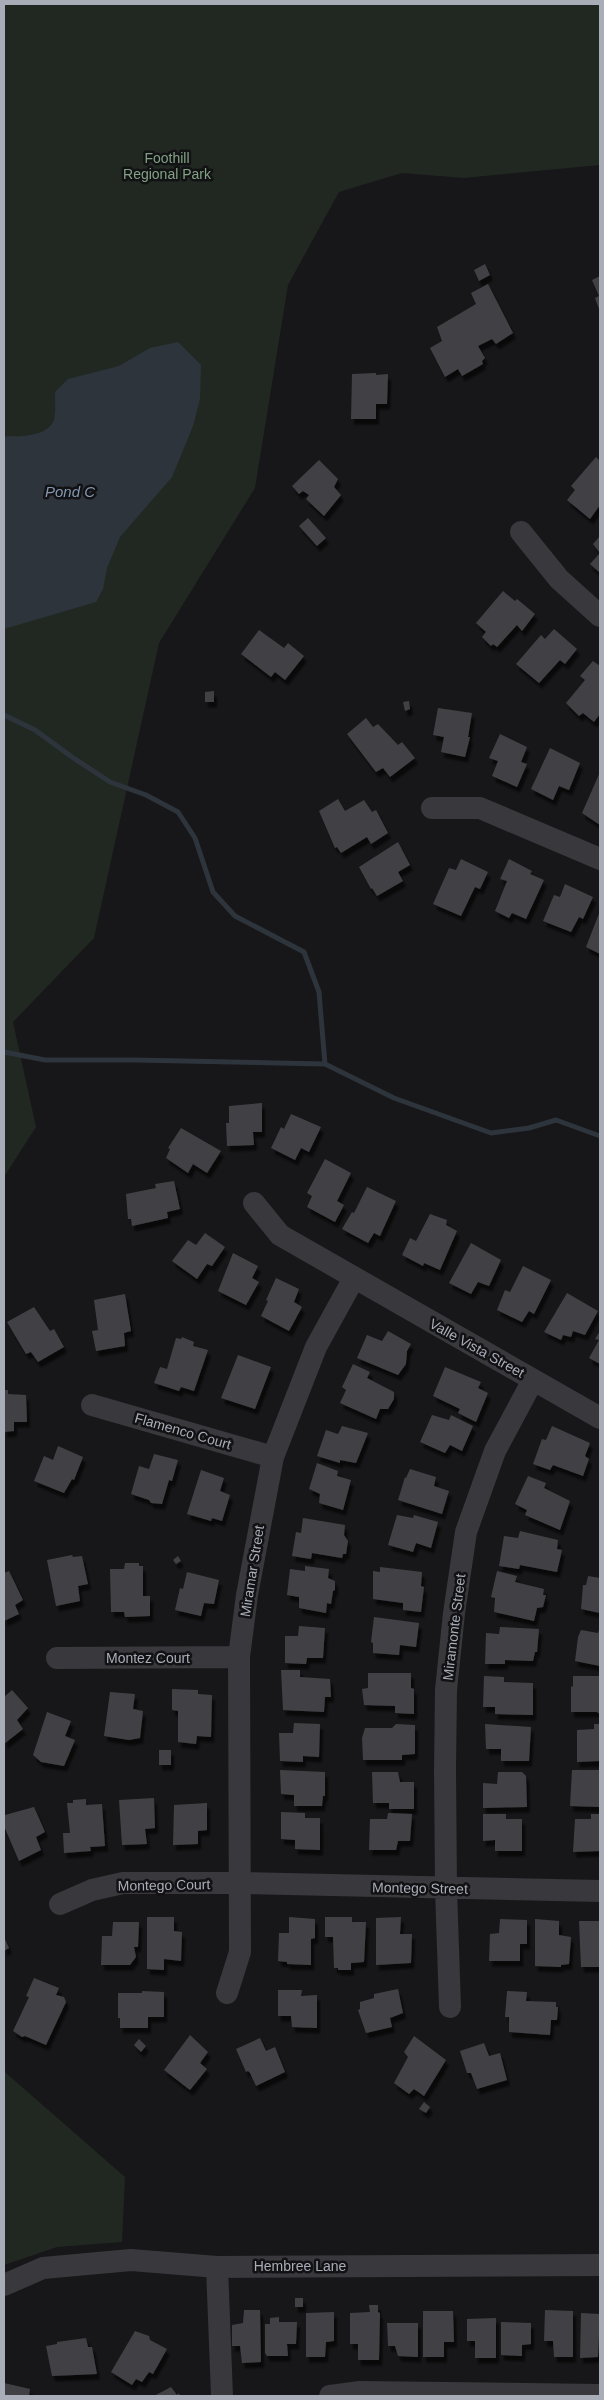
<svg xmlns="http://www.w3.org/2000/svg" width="604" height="2400" font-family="Helvetica,sans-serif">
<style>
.green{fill:#212822}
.water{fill:#2d343c}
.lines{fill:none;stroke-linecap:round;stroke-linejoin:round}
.stream{stroke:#2d343c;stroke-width:5}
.building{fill:#414145;filter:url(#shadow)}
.minor{stroke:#38383d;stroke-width:22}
.labels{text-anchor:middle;stroke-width:5;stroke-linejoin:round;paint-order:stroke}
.park-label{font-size:14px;fill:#81a285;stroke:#121113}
.street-label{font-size:14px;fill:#a9adb8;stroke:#121113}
.water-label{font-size:15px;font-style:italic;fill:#8298b1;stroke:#121113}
</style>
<defs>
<filter id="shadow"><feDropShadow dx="3" dy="5.5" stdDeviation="1" flood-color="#0009"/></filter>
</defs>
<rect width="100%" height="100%" fill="#171618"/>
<!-- green -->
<path class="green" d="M4 4H600V165L464 178 402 173 339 192 288 285 255 488 159 643 94 938 13 1022 36 1127 4 1177Z
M4 2068 6 2073 125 2177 122 2242 57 2247 4 2265Z"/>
<!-- water -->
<path class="water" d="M178 342 201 365 200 399 193 426 172 477 120 537 107 568 103 589 96 602 4 629V436C18 437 48 437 54 420 56 412 55 401 55 392L68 379 119 366 150 348Z"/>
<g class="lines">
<!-- stream -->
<path class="stream" d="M4 715 35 730 72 757 110 782 146 795 178 812 195 838 213 892 235 916 304 952 319 992 325 1064
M4 1052 45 1060H135L325 1064 394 1098 491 1133 529 1128 556 1120 600 1136"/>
</g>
<!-- building -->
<path class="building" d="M485 264 490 275 479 281 474 270Z
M600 276V312L595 298 599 296 592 280Z
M488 284 513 333 496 344 492 339 478 346 485 358 482 361 483 364 462 376 458 369 445 377 430 348 442 341 437 327 476 304 471 293Z
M376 373V375L388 374 387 404H376V419H351L352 374Z
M596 457 600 461 599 501 600 505 590 519 567 500 575 490 571 486Z
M319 460 338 479 334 487 341 495 324 516 306 499 309 495 303 491 299 494 292 486Z
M308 518 326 538 317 546 299 526Z
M600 536V573L590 564 600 553 593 544Z
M503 591 515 601 517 599 535 614 522 631 517 625 497 647 493 644 491 646 482 637 486 632 476 623Z
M554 629 577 649 565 664 560 660 539 683 516 664 541 635 545 639Z
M259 630 284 648 288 643 304 656 285 680 275 672 271 677 241 654Z
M593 661 600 666V714L594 722 583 713 579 716 566 703 585 680 580 676Z
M214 691V702H205V692Z
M409 701 410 709 405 711 403 702Z
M438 708 472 713 468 737H470L465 757 441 752 444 737 433 735Z
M366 718 373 727 378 724 398 745 402 742 415 758 390 777 383 768 376 772 347 734Z
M500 734 527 747 521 762 527 764 517 787 492 776 498 761 489 758Z
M550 748 580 763 569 790 559 786 553 800 531 789Z
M600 772V825L582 813Z
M338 799 345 811 364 800 372 812 376 810 388 833 371 844 367 837 341 853 337 847 335 848 319 811Z
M398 842 410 865 398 872 403 881 377 896 372 888 371 889 359 867Z
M461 859 488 872 480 889 475 887 461 916 433 904 449 868 456 870Z
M509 859 532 871 530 874 544 880 526 919 512 913 509 918 495 911 507 881 500 879Z
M565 884 593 897 583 919 579 917 571 932 543 921 554 895 560 897Z
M600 911V954L586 947Z
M262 1103V1132H253L254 1145 227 1146 226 1123H229V1106Z
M291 1114 321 1127 309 1152 301 1148 295 1160 271 1148 281 1127 284 1129Z
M181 1128 221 1151 207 1173 193 1164 188 1173 166 1158 170 1149 168 1148Z
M325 1159 351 1173 337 1201 344 1205 335 1222 307 1207 312 1196 307 1193Z
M174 1181 180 1209 167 1212 168 1218 132 1226 131 1219H128L126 1194 156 1188 155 1184Z
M367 1187 396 1201 380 1236 374 1233 368 1243 342 1229 352 1212 354 1213Z
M430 1214 447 1220 446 1225 457 1231 440 1270 424 1263 423 1266 402 1255 410 1238 416 1241Z
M205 1233 225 1247 212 1266 207 1264 197 1279 172 1261 188 1240 196 1245Z
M471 1243 501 1260 489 1286 478 1282 471 1294 449 1283Z
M233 1253 258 1266 252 1278 259 1282 246 1305 218 1291Z
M523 1266 551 1280 534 1314 529 1311 522 1322 497 1310 505 1290 510 1292Z
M276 1278 299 1289 294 1302 302 1307 289 1331 261 1316 268 1301 266 1300Z
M567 1293 598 1311 585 1335 573 1331 571 1337 563 1335 561 1340 544 1332Z
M125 1294 131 1331 124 1333 125 1346 96 1351 92 1331 98 1330 94 1300Z
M34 1307 50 1331 54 1329 64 1347 38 1362 31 1352 26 1354 7 1322Z
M388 1331 411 1344 407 1351 406 1364 398 1375 357 1358 367 1335 382 1341Z
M600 1331V1364L589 1358 599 1340 595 1339Z
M182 1337 194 1342 193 1346 208 1350 194 1391 181 1387 179 1391 154 1383 160 1367 167 1369 176 1338 181 1339Z
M238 1355 271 1367 255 1409 221 1398Z
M353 1364 370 1372 367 1378 394 1392V1399L388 1409H380L376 1419 340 1403 346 1390 342 1387Z
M445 1367 481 1382 478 1388 488 1393 476 1422 458 1413 460 1409 433 1396Z
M4 1390H8V1394L26 1395 27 1422H14V1431L4 1432Z
M432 1415 449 1420 451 1415 473 1426 462 1451 450 1445 445 1453 420 1442Z
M342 1426 368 1433 356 1463 340 1460V1463L317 1456 326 1430 338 1434Z
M552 1426 590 1443 585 1456 589 1459 583 1476 553 1465 550 1470 533 1464 542 1439 546 1440Z
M58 1446 83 1457 74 1480 72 1479 64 1493 34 1481 44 1456 53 1460Z
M154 1454 178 1460 172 1481 169 1480 162 1504 151 1503 149 1500 131 1494 139 1466 149 1469Z
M317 1463 338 1471 337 1476 351 1480 343 1510 319 1503 320 1494 309 1489Z
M410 1469 436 1477 434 1486 449 1491 442 1514 398 1500 405 1477 406 1478Z
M201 1470 224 1478 220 1491 230 1495 222 1521 212 1518 211 1521 187 1514Z
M528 1476 546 1483 544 1488 570 1501 560 1530 525 1515 527 1510 515 1504Z
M397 1515 413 1518 414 1515 438 1522 431 1548 416 1543 413 1552 388 1545Z
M303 1518 345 1525 344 1535 348 1541 346 1554H343L342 1558 312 1553 311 1559 292 1556 296 1532 301 1533Z
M520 1531 558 1540 557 1549 562 1550 557 1572 520 1565 519 1569 499 1566 504 1536 518 1538Z
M72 1555 73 1557 82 1556 88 1584 78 1586 80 1601 56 1606 47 1560Z
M178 1556 181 1561 176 1564 173 1560Z
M125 1563H139V1566H143V1596H150V1616L125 1617 124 1612H111L110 1569H124Z
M305 1566 329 1569 328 1578 335 1581V1590L333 1591 331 1604 327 1603 326 1613 299 1608V1597L287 1595 290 1569 305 1571Z
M380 1567 422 1572 421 1586 424 1587 421 1612 403 1610V1603L373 1599V1571L380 1572Z
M9 1571 23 1600 15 1605 19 1614 4 1621V1573Z
M497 1571 517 1576 515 1582 544 1589 543 1595H546L543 1607 537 1608 534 1621 494 1612 495 1598 491 1597Z
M187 1572 219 1580 214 1604 204 1603 201 1616 175 1610 180 1588 183 1589Z
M588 1576 600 1578V1613L581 1609 583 1585H586Z
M374 1617 419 1623 416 1647 400 1645 399 1655 373 1653V1643L371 1642Z
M299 1626 325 1628 323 1658H307L306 1664 285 1663V1636H298Z
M500 1627 539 1629 537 1652H535L533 1661 505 1660V1664H485L486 1633 499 1634Z
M600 1627V1666L575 1661 578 1637 581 1630 598 1633Z
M281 1670H300V1677L330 1679 331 1697H325L324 1712 283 1710Z
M368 1673H411V1688L414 1689V1714L395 1713V1706L364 1705 362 1689 368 1688Z
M484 1676 504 1677V1682L533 1683V1715L495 1714V1707H483Z
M573 1676H600V1714L597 1712H571V1686L573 1687Z
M172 1689 198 1690V1694L212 1695 211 1737 197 1736 196 1744 178 1742V1711L172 1710Z
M12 1690 28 1708 17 1720 23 1729 4 1744V1697Z
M110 1692 135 1694 133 1709 143 1711 140 1738 129 1740 104 1736Z
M47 1712 71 1721 65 1736 75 1740 64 1766 41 1762 33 1755Z
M294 1723 320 1724 319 1757 303 1756V1762L280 1761 279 1733H293Z
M396 1724 415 1725V1754L402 1755V1760H363L362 1738 365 1728H392Z
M485 1724 531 1727 529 1761H501V1749H486Z
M594 1724H600V1761L577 1762V1730L594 1729Z
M159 1750H171V1765H159Z
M280 1770 325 1772V1796H323L322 1806H294V1795L281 1794Z
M572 1770H599L600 1807 570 1806Z
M372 1772H398L400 1782H414V1809H389V1803H373Z
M498 1772H522L526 1776 527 1807 483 1808V1783L497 1784Z
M154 1798 155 1828 145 1829 147 1844 122 1845 119 1800Z
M86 1799V1805L102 1804 105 1846 90 1847 91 1851 64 1853 63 1833H70L67 1803H73V1800Z
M207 1803V1830L198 1831V1844L173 1845 174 1805Z
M34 1807 45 1832 36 1837 41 1850 19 1861 4 1826 5 1815Z
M281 1812 305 1813V1818H320V1850L295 1849V1840L281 1839Z
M388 1813 412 1814 410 1841H398L396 1850H369L370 1819H387Z
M483 1814H506V1819H522V1851H495V1840L483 1841Z
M591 1814H600V1851L573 1852 575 1819H591Z
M147 1917H174V1931L182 1932 181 1961 164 1959V1970L147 1969Z
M289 1917 315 1919V1938L311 1939V1965L287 1964V1962L278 1961 279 1933H289Z
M325 1917H352V1922H366L364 1962 351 1963V1970H338V1968H334L333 1937H325Z
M401 1917 400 1934H412L411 1963 376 1965V1918Z
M500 1919 527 1920V1944H520V1961H489L490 1934 499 1933Z
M535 1919 559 1921V1935L571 1937 569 1964 561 1965V1967L535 1966Z
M579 1921H600V1967H581Z
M113 1922H139L138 1947H134L136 1957 130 1965H101L102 1936H112Z
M4 1937 9 1948 4 1951Z
M34 1978 59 1988 56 1995 64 1997 66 2002 46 2045 25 2036 22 2037 13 2031 29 1997 26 1996Z
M398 1989 403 2013 390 2018 392 2027 366 2033 358 2010 360 2009V2002L374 1998V1994Z
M278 1990H302L301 1996 317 1995V2028L292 2027 291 2016H278Z
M142 1991 164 1992V2017H148V2028H120V2018H118V1993H142Z
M507 1991 527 1992 526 2001 556 2002V2007H558L557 2020H551L550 2035 509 2032V2017H505Z
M190 2035 208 2052 200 2063 207 2069 190 2090 164 2070Z
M414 2036 446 2060 424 2096 414 2089 409 2094 394 2083 408 2057 404 2052Z
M260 2038 266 2051 275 2047 285 2072 256 2086 250 2073 248 2071 246 2072 236 2049Z
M139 2039 146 2046 141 2052 134 2045Z
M484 2043 489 2056 500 2053 507 2080 477 2089 471 2073H467L460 2051Z
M424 2102 430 2107 426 2113 419 2109Z
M295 2298H303V2307H295Z
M369 2305H378V2312L380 2313 379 2360H358V2344H350V2313L370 2312Z
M244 2310H260L261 2362 242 2363 240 2346H232V2325L243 2323Z
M545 2310 573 2311V2357H554L553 2341H544Z
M423 2311H453L454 2342H444V2357H423Z
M334 2312V2341L326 2342 325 2357H306V2313Z
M581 2313 600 2314 598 2357 580 2358Z
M279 2317V2322H297L296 2344H287L288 2356H267L265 2353V2324H270V2318Z
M496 2318V2358H475V2341H467V2319Z
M501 2322 531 2323V2344L522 2345V2356L501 2355Z
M387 2323H418V2357L398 2356 395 2346H388Z
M135 2331 149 2336 150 2340 167 2349 153 2374 149 2372 142 2382 136 2379 132 2385 111 2372Z
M86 2338 88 2347H92L97 2374 52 2376 46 2346 57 2344V2342Z
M4 2383 30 2389 29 2396H4Z
M171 2387 177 2395 179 2393 180 2396H154Z"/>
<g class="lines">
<!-- minor -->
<path class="minor" d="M521 532 559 579 600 616
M432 808H480L600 859
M254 1203 280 1235 600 1418
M92 1405 273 1457
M57 1658 239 1657
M60 1904 92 1890 123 1883H240L600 1891
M227 1993 240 1952 239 1657 247 1595 273 1457 316 1347 354 1278
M450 2007 446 1889 445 1769 446 1690 454 1613 466 1532 495 1451 533 1380
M217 2267 222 2396
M4 2285 43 2268 131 2260 217 2267 600 2265
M330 2396 360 2392 600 2395"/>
</g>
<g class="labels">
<!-- park labels -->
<g class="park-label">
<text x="167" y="163">Foothill<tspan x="167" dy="16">Regional Park</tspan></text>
</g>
<!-- street labels -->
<g class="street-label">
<text transform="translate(477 1348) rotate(29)" y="5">Valle Vista Street</text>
<text transform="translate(183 1431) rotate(16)" y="5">Flamenco Court</text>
<text transform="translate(252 1571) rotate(-81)" y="5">Miramar Street</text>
<text transform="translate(454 1627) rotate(-83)" y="5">Miramonte Street</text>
<text x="148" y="1663">Montez Court</text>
<text transform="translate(164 1885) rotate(-1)" y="5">Montego Court</text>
<text transform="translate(420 1888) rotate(1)" y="5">Montego Street</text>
<text x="300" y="2271">Hembree Lane</text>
</g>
<!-- water labels -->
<g class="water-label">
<text x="70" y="497">Pond C</text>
</g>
</g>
<!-- border -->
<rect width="604" height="2400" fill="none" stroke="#a9adb8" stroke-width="10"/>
</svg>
